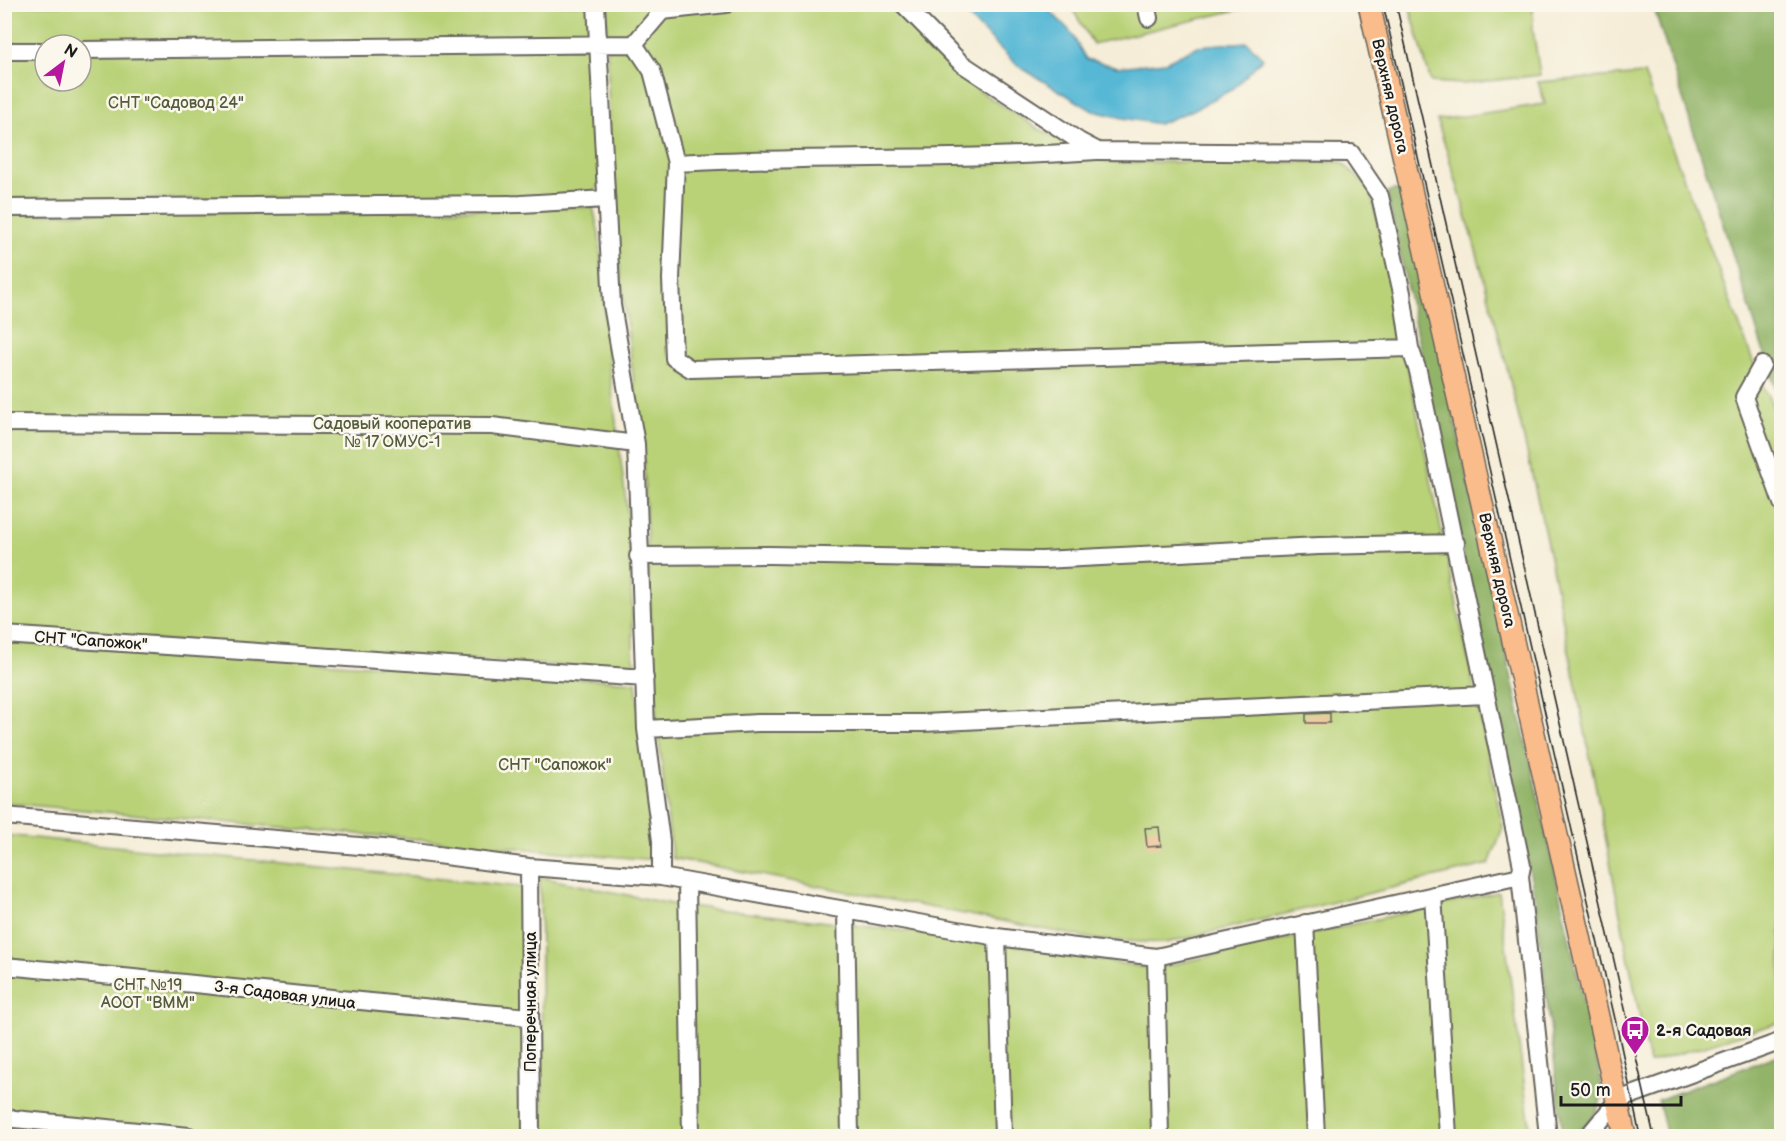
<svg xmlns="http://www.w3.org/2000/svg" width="1786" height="1141" font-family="'Balsamiq Sans',sans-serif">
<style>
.green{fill:#b9d278;stroke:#6a774a;stroke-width:1.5;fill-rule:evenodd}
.forest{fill:#92b468;stroke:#576842;stroke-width:1.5}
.water{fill:#57b8d5;stroke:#3a6a78;stroke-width:1.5}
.building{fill:#eaba89}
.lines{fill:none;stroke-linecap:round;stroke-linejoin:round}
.minor-casing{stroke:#68655d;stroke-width:20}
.major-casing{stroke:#68655d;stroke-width:24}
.minor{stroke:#fff;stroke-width:16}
.major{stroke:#f9bc8a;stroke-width:21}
.tram{stroke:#1c1c1c;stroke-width:1.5}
.labels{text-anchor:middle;stroke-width:5;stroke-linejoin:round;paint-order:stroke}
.street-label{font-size:16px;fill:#1c1c1c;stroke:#fbf7ec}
.park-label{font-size:16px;fill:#535c3c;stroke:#fbf7ec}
.poi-label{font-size:16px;font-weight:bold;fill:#1c1c1c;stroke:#fbf7ec;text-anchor:start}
</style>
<rect width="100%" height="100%" fill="#fbf7ec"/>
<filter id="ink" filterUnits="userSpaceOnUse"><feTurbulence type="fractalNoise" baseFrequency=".0167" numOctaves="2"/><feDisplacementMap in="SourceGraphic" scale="12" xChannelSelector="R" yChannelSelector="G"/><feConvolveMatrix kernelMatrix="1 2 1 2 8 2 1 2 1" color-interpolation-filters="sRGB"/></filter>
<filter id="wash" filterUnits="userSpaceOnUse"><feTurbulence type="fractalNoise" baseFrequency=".008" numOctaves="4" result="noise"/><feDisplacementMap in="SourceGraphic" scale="24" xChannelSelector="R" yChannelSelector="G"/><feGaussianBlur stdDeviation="1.35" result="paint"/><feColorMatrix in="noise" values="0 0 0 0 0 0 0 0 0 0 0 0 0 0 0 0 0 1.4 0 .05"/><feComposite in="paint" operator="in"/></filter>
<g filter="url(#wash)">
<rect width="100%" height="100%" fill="#f5edd7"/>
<!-- green -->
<path class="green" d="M4 5H592L600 184 592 196 5 200ZM45 45H81V81H45Z
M606 5H888L976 89 1039 129 1107 162H1342L1371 191 1503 828 1489 864 1166 943 1100 940 672 858 653 684 644 463 611 197Z
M1070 5H1258L1093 44Z
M1409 5H1533V30L1540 75 1463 84 1431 82Z
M1644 74 1761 382 1781 423V1022L1649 1063C1586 748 1536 426 1437 120L1545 104 1538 82Z
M593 207 599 234 609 367 629 525 634 670 5 631 4 214Z
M4 642 636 682 654 860 5 803Z
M4 835 521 887 526 1136H5Z
M540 877 671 904 993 941 1152 969 1499 892 1531 1136H543Z"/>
<!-- forest -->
<path class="forest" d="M1653 5H1781V400L1774 384Z
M1403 188 1603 1090C1599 1115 1587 1129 1563 1136L1535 897 1387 192Z
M1781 1054V1136H1667L1658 1100Z"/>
<!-- water -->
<path class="water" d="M956 5H1044L1070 31 1086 59 1118 67 1165 62 1198 46 1247 42 1263 58 1233 89 1193 110 1159 124 1123 118 1093 111 1018 66Z"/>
<g id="blocks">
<!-- building -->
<path class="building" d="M1330 713V723H1306V714Z
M1159 827 1161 846 1147 847 1145 828Z"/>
</g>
</g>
<g filter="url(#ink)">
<use href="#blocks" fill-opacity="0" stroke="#68655d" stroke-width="1.5"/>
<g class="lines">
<!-- minor casing -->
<g class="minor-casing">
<path id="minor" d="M596 4 612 305 636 444 646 729 661 841V877
M903 4 961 63 1079 141 1098 151 1351 153 1380 196 1402 293 1410 348 1418 371 1522 866 1520 876 1548 1136
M1146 4 1149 18
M634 44 662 11 726 4
M81 50 634 44 652 71 676 163C816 155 957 161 1097 151
M4 51H45
M676 163 671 279 674 358 691 369 1410 348
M4 208 521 204 606 199
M1762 365 1744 397 1782 503
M4 423 492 426 636 444
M638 556 770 555 1042 560 1319 546 1456 543
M4 635 645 678
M646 729 758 723H923L1485 695
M4 816 383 848 529 867 661 877 997 937 1156 957 1520 876
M529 867 531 1136
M687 882 691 1136
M1433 895 1448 1136
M846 910 850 1136
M1305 923 1316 1136
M997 937 1003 1136
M1156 957 1160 1136
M4 966C180 981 355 1002 530 1017
M4 1118 189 1136
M1588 1136 1618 1100 1782 1041"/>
</g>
<!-- major casing -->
<g class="major-casing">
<path id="major" d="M1369 4 1625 1136"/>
</g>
<!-- minor -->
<use href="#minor" class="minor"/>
<!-- major -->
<use href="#major" class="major"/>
<!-- tram -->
<path class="tram" d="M1383 4 1618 1032 1640 1136
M1396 4 1654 1136"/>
</g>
</g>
<!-- icons -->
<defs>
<g id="bus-pin" transform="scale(1.5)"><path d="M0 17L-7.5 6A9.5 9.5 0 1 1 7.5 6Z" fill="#b5179e" stroke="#fbf7ec"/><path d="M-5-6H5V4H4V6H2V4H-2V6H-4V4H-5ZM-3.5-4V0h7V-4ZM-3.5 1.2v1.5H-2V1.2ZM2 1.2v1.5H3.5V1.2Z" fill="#fff"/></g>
</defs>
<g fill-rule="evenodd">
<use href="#bus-pin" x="1635" y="1030"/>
</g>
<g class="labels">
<!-- street labels -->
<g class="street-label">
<text transform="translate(1391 96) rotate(77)" y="6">Верхняя дорога</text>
<text transform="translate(1498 570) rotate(77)" y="6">Верхняя дорога</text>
<text transform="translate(91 640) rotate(4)" y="6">СНТ "Сапожок"</text>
<text transform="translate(285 994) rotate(7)" y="6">3-я Садовая улица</text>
<text transform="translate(530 1002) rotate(-90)" y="6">Поперечная улица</text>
</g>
<!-- park labels -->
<g class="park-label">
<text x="176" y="108">СНТ "Садовод 24"</text>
<text x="392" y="429">Садовый кооператив<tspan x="392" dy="18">№ 17 ОМУС-1</tspan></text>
<text x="555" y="770">СНТ "Сапожок"</text>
<text x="148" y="990">СНТ №19<tspan x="148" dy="18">АООТ "ВММ"</tspan></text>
</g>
<!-- poi labels -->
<g class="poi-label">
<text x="1656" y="1036">2-я Садовая</text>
</g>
</g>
<!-- margin -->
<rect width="1786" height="1141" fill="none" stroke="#fbf7ec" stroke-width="24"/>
<!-- north arrow -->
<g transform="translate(63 63) rotate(32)"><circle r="28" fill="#fbf7ec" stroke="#a29f99" stroke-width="1.5"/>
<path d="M0-4.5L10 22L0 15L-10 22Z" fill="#b5179e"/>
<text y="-9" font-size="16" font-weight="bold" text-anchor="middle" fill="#1c1c1c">N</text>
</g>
<!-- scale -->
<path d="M1561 1096v9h120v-9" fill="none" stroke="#1c1c1c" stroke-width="3"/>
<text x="1570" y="1096" font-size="18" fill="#1c1c1c" stroke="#fbf7ec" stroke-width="4.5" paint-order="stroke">50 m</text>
</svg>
